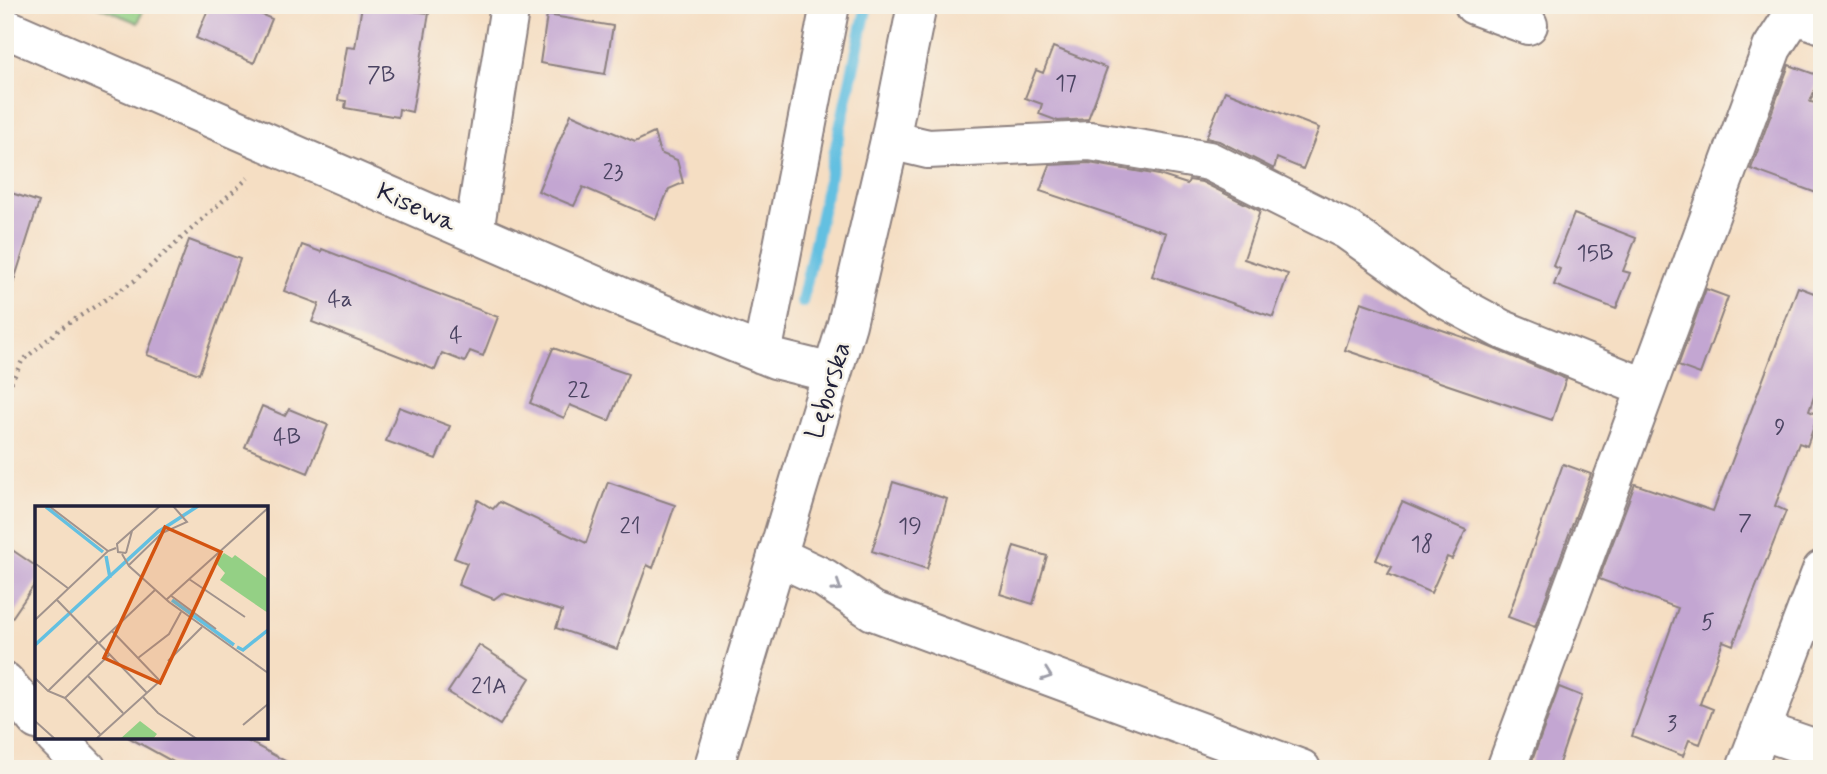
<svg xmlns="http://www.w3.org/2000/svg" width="1827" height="774" font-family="Mynerve,sans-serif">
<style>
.green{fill:#94d085;stroke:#5b7960;stroke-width:2}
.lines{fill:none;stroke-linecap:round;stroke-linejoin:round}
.stream{stroke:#63c0e1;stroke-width:12}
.building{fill:#c3a6d2}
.minor-casing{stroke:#8c807f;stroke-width:42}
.major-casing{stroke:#8c807f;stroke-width:42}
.path{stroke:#8c807f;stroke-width:4.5;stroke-dasharray:2 5;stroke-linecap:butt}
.minor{stroke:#fff;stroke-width:38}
.major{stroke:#fff;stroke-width:38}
.oneway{stroke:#9c9ca7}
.labels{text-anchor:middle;stroke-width:5;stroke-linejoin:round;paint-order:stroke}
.number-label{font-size:23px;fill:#4a4361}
.street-label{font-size:26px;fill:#22223b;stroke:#f7f3e8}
.inset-river{fill:none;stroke:#63c0e1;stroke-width:3.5}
.inset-road{fill:none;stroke:#a1938d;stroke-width:2}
.view{fill:#d45411;fill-opacity:0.15;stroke:#d45411;stroke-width:3.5}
.inset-edge{fill:none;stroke:#22223b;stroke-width:3.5}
</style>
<rect width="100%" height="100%" fill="#f7f3e8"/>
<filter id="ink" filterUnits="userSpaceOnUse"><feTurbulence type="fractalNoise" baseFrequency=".0143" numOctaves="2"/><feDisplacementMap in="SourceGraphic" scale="14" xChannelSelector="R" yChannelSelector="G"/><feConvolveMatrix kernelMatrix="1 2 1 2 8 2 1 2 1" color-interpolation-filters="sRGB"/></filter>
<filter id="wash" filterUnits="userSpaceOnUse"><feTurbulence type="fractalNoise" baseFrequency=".00686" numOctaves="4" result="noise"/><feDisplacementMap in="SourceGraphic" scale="28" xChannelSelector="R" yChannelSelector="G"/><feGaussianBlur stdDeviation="1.57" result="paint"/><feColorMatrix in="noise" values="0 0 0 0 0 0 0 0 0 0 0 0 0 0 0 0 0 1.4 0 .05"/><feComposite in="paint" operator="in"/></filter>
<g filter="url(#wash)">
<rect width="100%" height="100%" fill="#f5dec3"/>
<!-- green -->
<path class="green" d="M95 5H145L138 23Z"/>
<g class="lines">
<!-- stream -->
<path class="stream" d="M802 302 867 5"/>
</g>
<g id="blocks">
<!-- building -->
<path class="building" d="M210 5H239L272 19 254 63 196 38Z
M362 5 429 13 412 112 399 109 398 117 345 108 346 101 338 100 347 47 355 48Z
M547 15 613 26 605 74 540 63Z
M1053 47 1107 68 1088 119 1058 121 1039 114 1042 104 1025 98 1036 70 1043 73Z
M1789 65 1820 76 1810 102 1822 104V195L1751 169Z
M1225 91 1319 128 1303 169 1277 158 1274 169 1219 141 1206 138Z
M571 114 635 142 654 133 660 153 677 160 683 183 669 189 656 219 583 187 574 206 538 191Z
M1089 163 1159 175 1187 184 1189 180 1202 182 1260 211 1244 259 1288 274 1273 317 1152 276 1166 233 1040 191 1050 165Z
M5 191 39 202 12 287 5 286Z
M1574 214 1636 238 1623 271 1630 273 1616 309 1554 285 1560 269 1553 266Z
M189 240 240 259 199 374 147 355Z
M302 245 321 252 322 249 498 317 483 356 470 351 465 362 442 353 435 370 312 322 319 304 284 291Z
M1798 287 1822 296V374L1809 411 1818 415 1807 446 1799 443 1775 506 1786 511 1733 645 1723 641 1700 704 1713 709 1700 744 1689 740 1683 756 1632 736 1678 608 1599 579 1635 484 1713 511Z
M1706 289 1728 297 1700 374 1678 366Z
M1361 302 1480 343 1566 379 1552 420 1345 350Z
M553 348 628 374 609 421 570 405 564 418 530 403Z
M262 406 285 416 289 409 328 425 308 473 245 447Z
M399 407 450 426 436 459 386 441Z
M1563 464 1591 474 1535 627 1508 617Z
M608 482 675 505 653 568 647 565 617 649 556 628 562 611 502 593 494 599 458 585 467 563 454 558 478 500 493 509 499 502 586 543Z
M893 482 947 499 927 569 872 551Z
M1402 502 1466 530 1452 559 1447 557 1431 593 1388 574 1392 567 1376 560Z
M5 545 37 567V581L5 628Z
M1014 546 1047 556 1033 604 1000 594Z
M479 645 530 678 500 725 448 692Z
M1559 687 1582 696 1557 769H1529Z
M128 737H240L300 769H186Z"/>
</g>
</g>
<g filter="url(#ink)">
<use href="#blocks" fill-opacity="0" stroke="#8c807f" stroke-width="2"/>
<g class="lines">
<!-- minor casing -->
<g class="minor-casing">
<path id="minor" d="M1474 5 1528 25
M5 28 626 299 775 359 832 373
M890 140 928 149 1090 141 1209 161 1347 230 1440 296 1501 329 1646 388
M474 232 510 5
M762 354 830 5
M777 556 824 578 873 611 1301 769
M5 682 37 720
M1761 730 1822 751
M55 737 87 769
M1506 769 1772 48 1794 14 1822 24
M1746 769 1822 570"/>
</g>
<!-- major casing -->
<g class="major-casing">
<path id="major" d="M713 769 847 324 890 140 917 5"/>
</g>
<!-- path -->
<path class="path" d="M5 395 22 361 60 329 134 281 248 178"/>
<!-- minor -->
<use href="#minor" class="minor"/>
<!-- major -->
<use href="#major" class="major"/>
</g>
<!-- one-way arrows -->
<defs><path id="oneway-chevron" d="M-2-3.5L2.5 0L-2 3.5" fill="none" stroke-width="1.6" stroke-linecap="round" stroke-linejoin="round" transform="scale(1.75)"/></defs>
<g class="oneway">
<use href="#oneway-chevron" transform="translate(837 587) rotate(33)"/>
<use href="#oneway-chevron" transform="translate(1047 675) rotate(20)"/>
</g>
</g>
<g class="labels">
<!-- number labels -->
<g class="number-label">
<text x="381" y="82">7B</text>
<text x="1066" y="90">17</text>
<text x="613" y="179">23</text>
<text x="1595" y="260">15B</text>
<text x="340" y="306">4a</text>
<text x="456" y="342">4</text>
<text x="579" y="397">22</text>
<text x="1780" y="434">9</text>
<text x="287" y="444">4B</text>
<text x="1745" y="530">7</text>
<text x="630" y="533">21</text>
<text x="910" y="533">19</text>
<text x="1422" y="551">18</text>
<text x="1708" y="629">5</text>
<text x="489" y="693">21A</text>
<text x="1672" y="731">3</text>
</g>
<!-- street labels -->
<g class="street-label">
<text transform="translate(417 206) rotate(24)" y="9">Kisewa</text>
<text transform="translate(827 390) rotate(-73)" y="9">Lęborska</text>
</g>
</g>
<!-- overview -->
<g transform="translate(35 506)">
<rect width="233" height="233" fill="#f5dec3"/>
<path d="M189 47 197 52 200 49 233 73V107L185 74 190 67 180 56ZM105 215 122 228 118 233H85Z" fill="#94d085"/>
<path class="inset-river" d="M11 1 68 46M71 50 75 72M137 94 199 139M0 139 123 26 163 0M202 141 208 144 233 124"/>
<path class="inset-road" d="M14 0 73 45M91 47 83 46 82 38 125 0M91 47 97 25M87 48 94 60 134 96 233 167M1 58 34 83M93 60 127 27 152 16 138 0M154 73 210 111M135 89 181 123M22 94 112 187M131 94 233 2M0 114 73 45 81 42M64 137 120 84M103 152 134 128 146 106M133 155 167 121M53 170 88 207M0 172 13 185 30 192M13 185 63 136M108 191 123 207 162 233M0 215 20 233M208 219 233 198M65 228 30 192 75 148M61 233 125 175 77 125"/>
<path class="view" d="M130 21 186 46 125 177 69 152Z"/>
<rect width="233" height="233" class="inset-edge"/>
</g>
<!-- margin -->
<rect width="1827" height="774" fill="none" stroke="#f7f3e8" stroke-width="28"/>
</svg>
